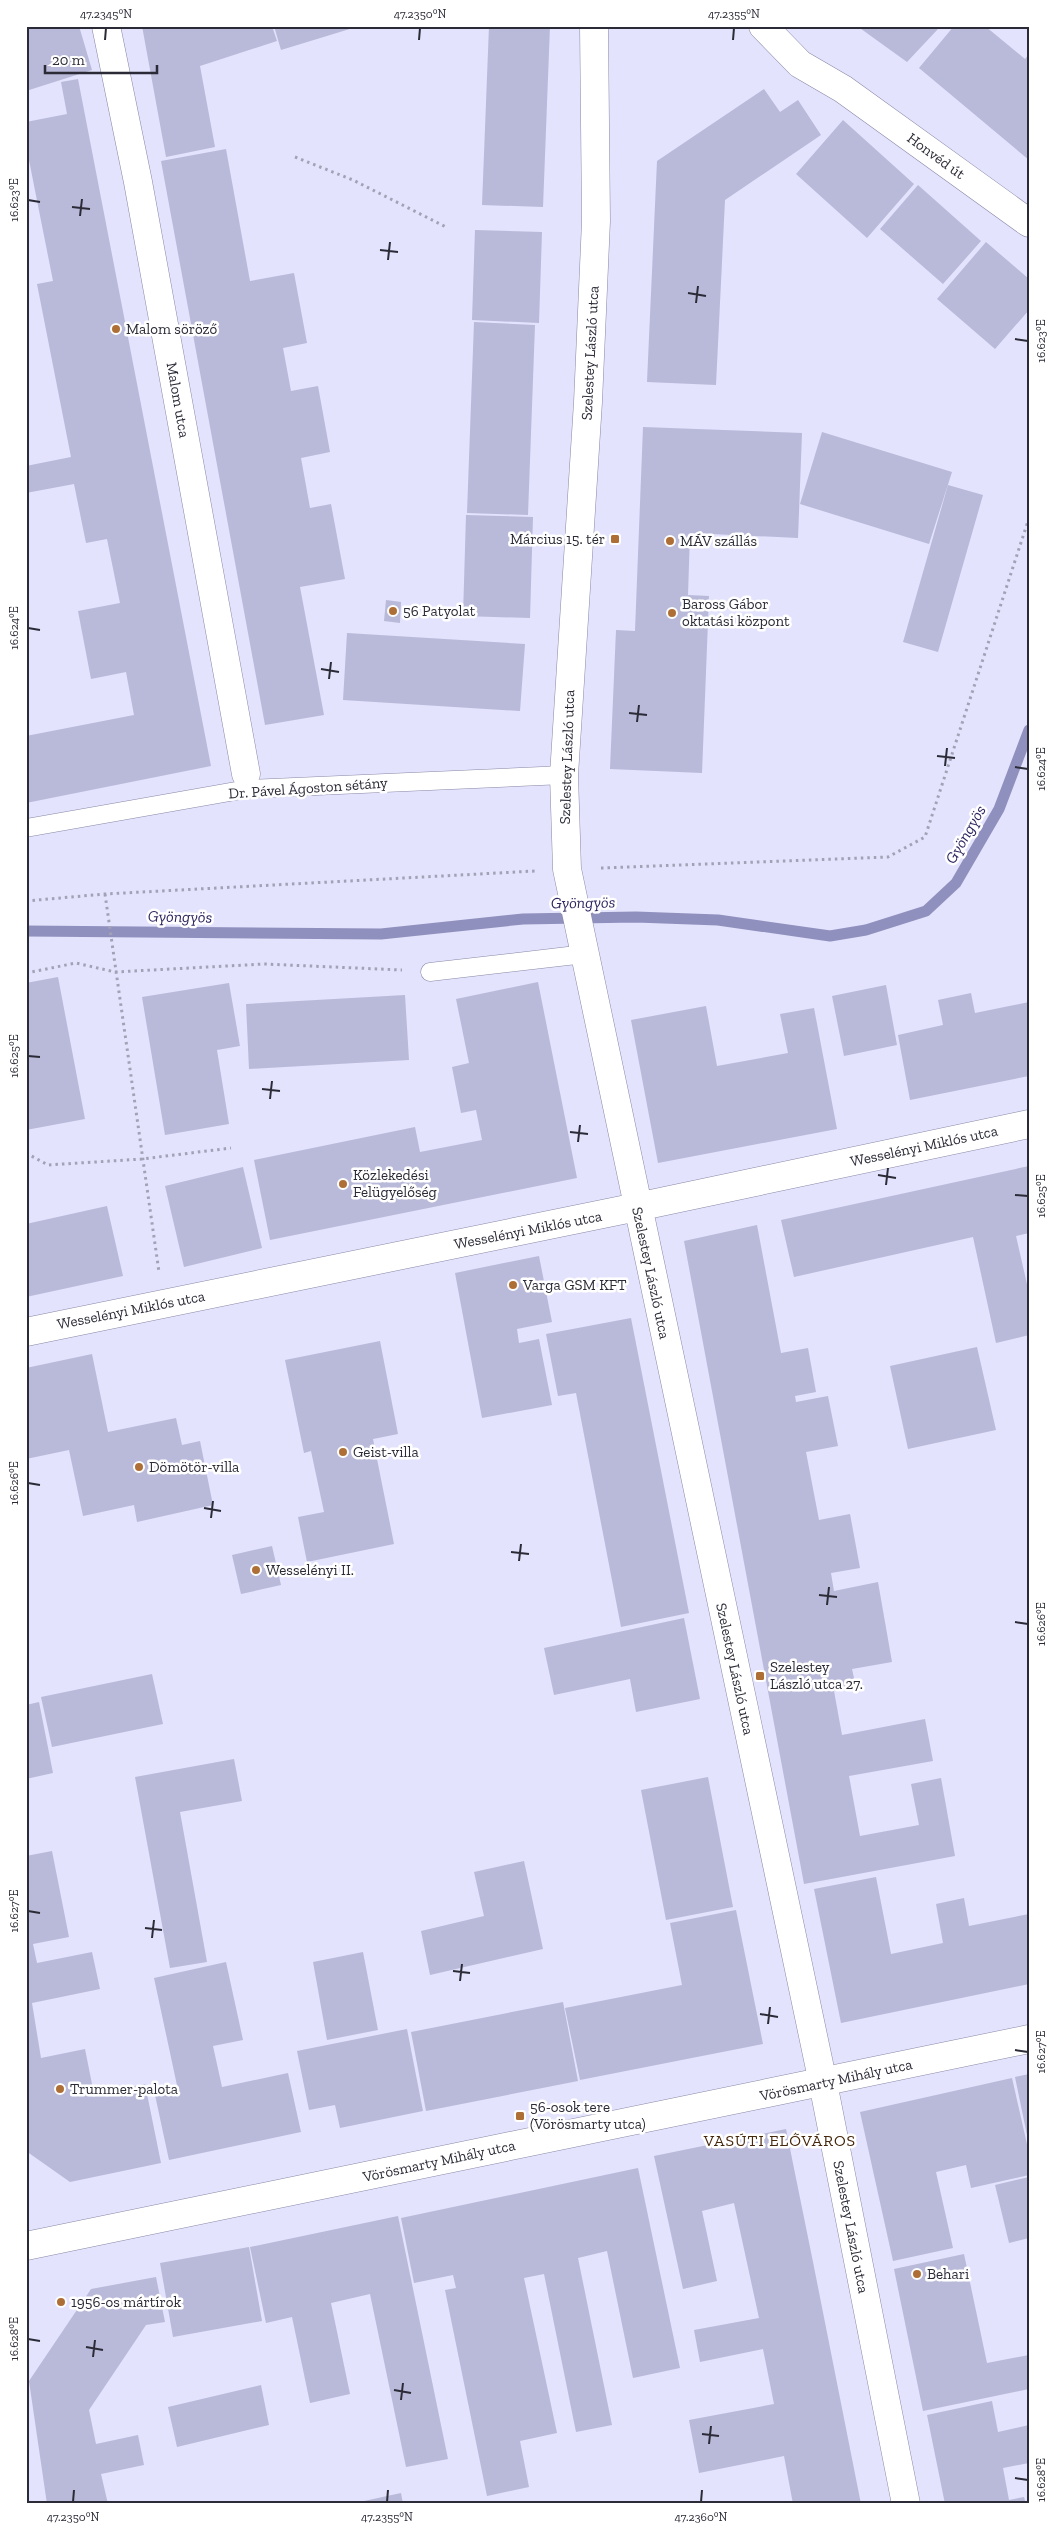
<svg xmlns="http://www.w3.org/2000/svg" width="1055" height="2530" font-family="'Zilla Slab',serif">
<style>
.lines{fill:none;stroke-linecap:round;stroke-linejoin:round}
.stream{stroke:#9090be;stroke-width:11}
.building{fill:#b9b9d9}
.lane-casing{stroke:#8888a6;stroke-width:19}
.street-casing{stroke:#8888a6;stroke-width:29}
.secondary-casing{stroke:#8888a6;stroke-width:29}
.path{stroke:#a2a2b7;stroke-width:3;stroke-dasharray:2.5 4;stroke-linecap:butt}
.lane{stroke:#fff;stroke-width:18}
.street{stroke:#fff;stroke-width:28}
.secondary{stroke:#fff;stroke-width:28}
.ticks{fill:none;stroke:#2b2b37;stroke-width:2}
.poi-dot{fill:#ae6f36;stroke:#fff;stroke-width:2}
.labels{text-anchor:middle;stroke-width:5;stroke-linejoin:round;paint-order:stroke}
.street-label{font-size:15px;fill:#2b2b37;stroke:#fff}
.poi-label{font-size:15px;fill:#2b2b37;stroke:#fff;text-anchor:start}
.water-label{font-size:16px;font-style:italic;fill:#2d265f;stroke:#fff}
.neighbourhood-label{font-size:16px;letter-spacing:1px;fill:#45270b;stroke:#fff}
.neatline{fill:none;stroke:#2b2b37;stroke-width:2}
.ticks-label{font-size:12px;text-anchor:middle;fill:#2b2b37}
</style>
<rect width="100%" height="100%" fill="#e3e3fd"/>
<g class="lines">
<!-- stream -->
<path class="stream" d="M26 931 381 934 523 919 636 917 718 920 830 936 866 930 926 911 956 883 999 809 1029 730"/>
</g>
<!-- building -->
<path class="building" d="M26 26H79L92 70 26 91Z
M142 26H272L277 41 200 66 215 147 166 157Z
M274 26H352L353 28 281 50Z
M489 26H550L543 207 482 205Z
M857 26H936L938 29 907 62Z
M954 26H985L1025 59 1029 54V160L919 68Z
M78 79 211 766 26 803V736L134 715 126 672 91 679 78 611 120 603 107 539 86 543 74 484 26 493V466L71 457 37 284 53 281 26 145V122L67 114 61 82Z
M764 89 780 112 798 100 821 135 725 200 716 385 647 382 657 161Z
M843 120 914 184 867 238 796 174Z
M226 149 250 281 294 273 307 343 283 348 291 391 318 386 330 452 301 458 310 508 331 504 345 579 300 587 324 715 265 725 161 161Z
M918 185 981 241 943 284 880 229Z
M475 230 542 232 539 323 472 320Z
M986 242 1029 279V310L995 349 937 299Z
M474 322 535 325 528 515 467 513Z
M643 427 802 433 798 538 690 533 688 595 709 596 702 773 610 769 616 630 635 631Z
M822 432 952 472 929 544 800 504Z
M948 485 983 495 938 652 903 642Z
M466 515 533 517 530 618 463 616Z
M386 600 401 602 400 623 384 621Z
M347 633 525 644 520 711 343 700Z
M58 977 85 1119 26 1130V983Z
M538 982 577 1178 270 1240 254 1160 415 1127 420 1152 482 1140 476 1110 461 1113 452 1067 469 1063 456 999Z
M229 983 240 1046 217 1050 229 1124 165 1135 142 997Z
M886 985 897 1045 844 1056 832 996Z
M971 993 975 1013 1029 1002V1076L910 1100 898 1035 943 1025 938 1000Z
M405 995 409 1060 249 1069 246 1004Z
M706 1006 717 1066 788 1053 780 1014 814 1008 837 1129 658 1163 631 1020Z
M1029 1166V1233L1016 1236 1029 1293V1335L996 1343 973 1237 794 1277 781 1220Z
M243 1167 262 1248 184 1267 165 1186Z
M107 1206 123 1276 26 1297V1224Z
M757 1225 781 1353 808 1348 816 1392 795 1396 796 1402 828 1396 838 1446 806 1452 819 1520 850 1514 860 1568 831 1573 834 1591 878 1582 892 1662 852 1669 856 1687 834 1691 842 1735 925 1719 933 1761 849 1776 860 1836 919 1825 911 1784 941 1778 955 1856 804 1884 684 1241Z
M539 1256 552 1322 517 1329 519 1343 539 1339 552 1405 482 1418 455 1273Z
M631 1318 689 1613 621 1627 576 1393 558 1396 546 1334Z
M380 1341 398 1434 373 1439 394 1544 307 1562 298 1517 324 1512 311 1451 304 1453 285 1360Z
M977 1347 996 1430 908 1449 890 1366Z
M92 1354 108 1432 176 1418 182 1445 200 1441 213 1505 137 1522 134 1505 83 1516 69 1450 26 1459V1368Z
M272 1546 281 1585 241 1594 232 1555Z
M684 1618 700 1699 636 1712 630 1679 554 1695 544 1648Z
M152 1674 163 1724 52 1747 41 1697Z
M39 1702 53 1773 26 1779V1705Z
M234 1759 242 1801 180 1812 207 1962 170 1968 135 1777Z
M708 1777 733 1907 666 1920 641 1790Z
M52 1851 69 1937 33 1944 37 1963 92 1952 100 1989 32 2003 41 2058 85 2049 94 2094 145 2084 161 2163 70 2182 26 2151V1856Z
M524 1861 543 1949 430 1975 421 1931 484 1916 474 1872Z
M876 1877 891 1954 943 1943 936 1904 964 1898 969 1926 1029 1914V1984L841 2023 814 1889Z
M736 1910 763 2044 580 2080 565 2008 682 1985 670 1923Z
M363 1952 378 2030 327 2040 313 1962Z
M226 1962 243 2040 213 2046 222 2087 288 2073 301 2132 169 2160 155 2095 178 2090 154 1978Z
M563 2002 578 2081 426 2111 411 2032Z
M407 2029 423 2111 340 2128 335 2105 309 2110 297 2051Z
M1029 2074V2139L1028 2140 1015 2077Z
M1012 2078 1029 2153V2175L971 2188 966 2165 936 2172 953 2248 893 2261 860 2112Z
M786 2129 813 2262 861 2504H793L784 2456 699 2473 689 2420 774 2404 763 2349 700 2362 694 2330 759 2318 734 2203 702 2211 717 2281 683 2289 654 2156Z
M638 2168 680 2368 633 2378 607 2251 578 2258 612 2425 576 2432 544 2274 524 2278 557 2433 520 2441 529 2487 487 2496 445 2290 456 2288 453 2275 414 2283 401 2218Z
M1029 2177V2238L1009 2243 995 2185Z
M398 2216 448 2459 406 2467 370 2294 331 2303 350 2394 310 2403 292 2317 266 2323 250 2247Z
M249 2247 262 2321 173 2337 160 2263Z
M964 2254 987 2363 1029 2355V2389L923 2411 894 2269Z
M156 2277 165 2322 146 2325 89 2410 96 2444 138 2435 144 2465 101 2474 108 2504H47L29 2381 91 2289Z
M261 2385 269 2425 177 2447 168 2407Z
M992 2401 998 2432 1029 2425V2463L1003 2468 1009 2500 1024 2497 1026 2504H945L927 2415Z
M401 2493 403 2504H355V2503Z"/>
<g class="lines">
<!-- lane casing -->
<g class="lane-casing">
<path id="lane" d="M26 828 247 789 564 775
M430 972 585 954"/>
</g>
<!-- street casing -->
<g class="street-casing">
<path id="street" d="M106 26 138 182 246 774
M594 26 596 221 588 402 564 775 567 869 823 2083 906 2504
M26 1332 637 1207 1029 1124"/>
</g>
<!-- secondary casing -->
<g class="secondary-casing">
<path id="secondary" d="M763 26 800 64 843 89 1029 223
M26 2246 1029 2039"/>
</g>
<!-- path -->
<path class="path" d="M295 157 353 180 446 227
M601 868 888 857 925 837 1029 518
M105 894 159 1272
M26 901 105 894 535 871
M26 973 76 963 115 972 264 964 402 970
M26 1153 48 1165 142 1159 231 1148"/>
<!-- lane -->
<use href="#lane" class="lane"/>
<!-- street -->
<use href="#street" class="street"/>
<!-- secondary -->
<use href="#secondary" class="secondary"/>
</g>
<!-- ticks -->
<path class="ticks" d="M105 40 106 28M419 40 420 28M733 40 734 28M28 200 40 202M72 207 90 209M80 216 82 199M380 250 398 252M388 260 390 242M688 293 706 296M696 303 698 286M1015 339 1028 341M28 628 40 630M321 669 339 672M329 679 331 662M629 713 647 715M637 722 639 705M937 756 955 758M945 766 947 748M1015 767 1028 769M28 1056 40 1057M262 1089 280 1091M270 1099 272 1081M570 1132 588 1134M578 1142 580 1125M878 1175 896 1178M886 1185 888 1168M1015 1195 1028 1196M28 1483 40 1485M204 1508 221 1511M211 1518 213 1501M511 1552 529 1554M519 1561 521 1544M819 1595 837 1597M827 1605 829 1587M1015 1622 1028 1624M28 1911 40 1913M145 1928 162 1930M152 1938 154 1920M453 1971 470 1973M460 1981 462 1964M760 2014 778 2017M768 2024 770 2007M1015 2050 1028 2052M28 2339 40 2341M86 2347 103 2350M93 2357 95 2340M394 2390 411 2393M401 2400 403 2383M702 2434 719 2436M709 2444 711 2426M1015 2478 1028 2480M73 2502 74 2490M387 2502 388 2490M701 2502 702 2490"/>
<!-- markers -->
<g class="poi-dot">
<circle cx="116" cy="329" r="5"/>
<rect x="610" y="534" width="10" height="10" rx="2.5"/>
<circle cx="670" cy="541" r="5"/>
<circle cx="393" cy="611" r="5"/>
<circle cx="672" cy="613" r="5"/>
<circle cx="343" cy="1184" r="5"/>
<circle cx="513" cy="1285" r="5"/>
<circle cx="343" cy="1452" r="5"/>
<circle cx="139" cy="1467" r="5"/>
<circle cx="256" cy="1570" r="5"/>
<rect x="755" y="1671" width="10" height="10" rx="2.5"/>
<circle cx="60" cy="2089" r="5"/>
<rect x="515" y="2111" width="10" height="10" rx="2.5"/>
<circle cx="917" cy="2274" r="5"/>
<circle cx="61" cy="2302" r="5"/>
</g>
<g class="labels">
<!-- street labels -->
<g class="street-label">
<text transform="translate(936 156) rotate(36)" y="5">Honvéd út</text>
<text transform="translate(590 353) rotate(-87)" y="5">Szelestey László utca</text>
<text transform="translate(178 400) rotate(80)" y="5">Malom utca</text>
<text transform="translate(567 757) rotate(-88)" y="5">Szelestey László utca</text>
<text transform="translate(308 788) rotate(-4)" y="5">Dr. Pável Ágoston sétány</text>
<text transform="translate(924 1146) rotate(-12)" y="5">Wesselényi Miklós utca</text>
<text transform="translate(528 1230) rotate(-11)" y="5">Wesselényi Miklós utca</text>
<text transform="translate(651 1273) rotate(78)" y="5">Szelestey László utca</text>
<text transform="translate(131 1310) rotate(-11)" y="5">Wesselényi Miklós utca</text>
<text transform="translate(735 1669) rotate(78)" y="5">Szelestey László utca</text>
<text transform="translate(836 2080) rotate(-12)" y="5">Vörösmarty Mihály utca</text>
<text transform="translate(439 2161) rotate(-12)" y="5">Vörösmarty Mihály utca</text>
<text transform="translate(851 2227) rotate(79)" y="5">Szelestey László utca</text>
</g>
<!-- poi labels -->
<g class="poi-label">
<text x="126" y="334">Malom söröző</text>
<text x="605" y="544" text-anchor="end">Március 15. tér</text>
<text x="680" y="546">MÁV szállás</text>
<text x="682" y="609">Baross Gábor<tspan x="682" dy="17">oktatási központ</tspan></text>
<text x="403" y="616">56 Patyolat</text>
<text x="353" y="1180">Közlekedési<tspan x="353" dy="17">Felügyelőség</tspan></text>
<text x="523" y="1290">Varga GSM KFT</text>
<text x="353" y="1457">Geist-villa</text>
<text x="149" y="1472">Dömötör-villa</text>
<text x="266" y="1575">Wesselényi II.</text>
<text x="770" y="1672">Szelestey<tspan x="770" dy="17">László utca 27.</tspan></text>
<text x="70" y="2094">Trummer-palota</text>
<text x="530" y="2112">56-osok tere<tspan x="530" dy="17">(Vörösmarty utca)</tspan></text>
<text x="927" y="2279">Behari</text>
<text x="71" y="2307">1956-os mártírok</text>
</g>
<!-- water labels -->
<g class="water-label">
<text transform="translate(965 834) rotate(-60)" y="6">Gyöngyös</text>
<text transform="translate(583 902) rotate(-1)" y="6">Gyöngyös</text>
<text transform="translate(180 916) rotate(1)" y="6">Gyöngyös</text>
</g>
<!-- neighbourhood labels -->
<g class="neighbourhood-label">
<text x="780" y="2146">VASÚTI ELŐVÁROS</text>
</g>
</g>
<!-- border -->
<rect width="1055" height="2530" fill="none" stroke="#ffffff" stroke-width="55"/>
<!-- scale -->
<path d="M45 65v8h112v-8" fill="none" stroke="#2b2b37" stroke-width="2.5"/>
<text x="52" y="65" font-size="15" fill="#2b2b37" stroke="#ffffff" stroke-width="4" paint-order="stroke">20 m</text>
<rect x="28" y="28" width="1000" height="2474" class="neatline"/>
<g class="ticks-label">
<text x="106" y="18">47.2345°N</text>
<text x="420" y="18">47.2350°N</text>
<text x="734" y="18">47.2355°N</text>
<text transform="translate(14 200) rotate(-90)" y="4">16.623°E</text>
<text transform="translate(1041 341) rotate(-90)" y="4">16.623°E</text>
<text transform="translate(14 628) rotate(-90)" y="4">16.624°E</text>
<text transform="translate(1041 769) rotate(-90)" y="4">16.624°E</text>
<text transform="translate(14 1056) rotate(-90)" y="4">16.625°E</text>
<text transform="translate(1041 1196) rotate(-90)" y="4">16.625°E</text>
<text transform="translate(14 1483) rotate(-90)" y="4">16.626°E</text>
<text transform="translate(1041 1624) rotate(-90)" y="4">16.626°E</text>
<text transform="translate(14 1911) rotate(-90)" y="4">16.627°E</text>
<text transform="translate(1041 2052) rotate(-90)" y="4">16.627°E</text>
<text transform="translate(14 2339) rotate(-90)" y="4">16.628°E</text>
<text transform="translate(1041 2480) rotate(-90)" y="4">16.628°E</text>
<text x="73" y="2521">47.2350°N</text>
<text x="387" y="2521">47.2355°N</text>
<text x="701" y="2521">47.2360°N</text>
</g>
</svg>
